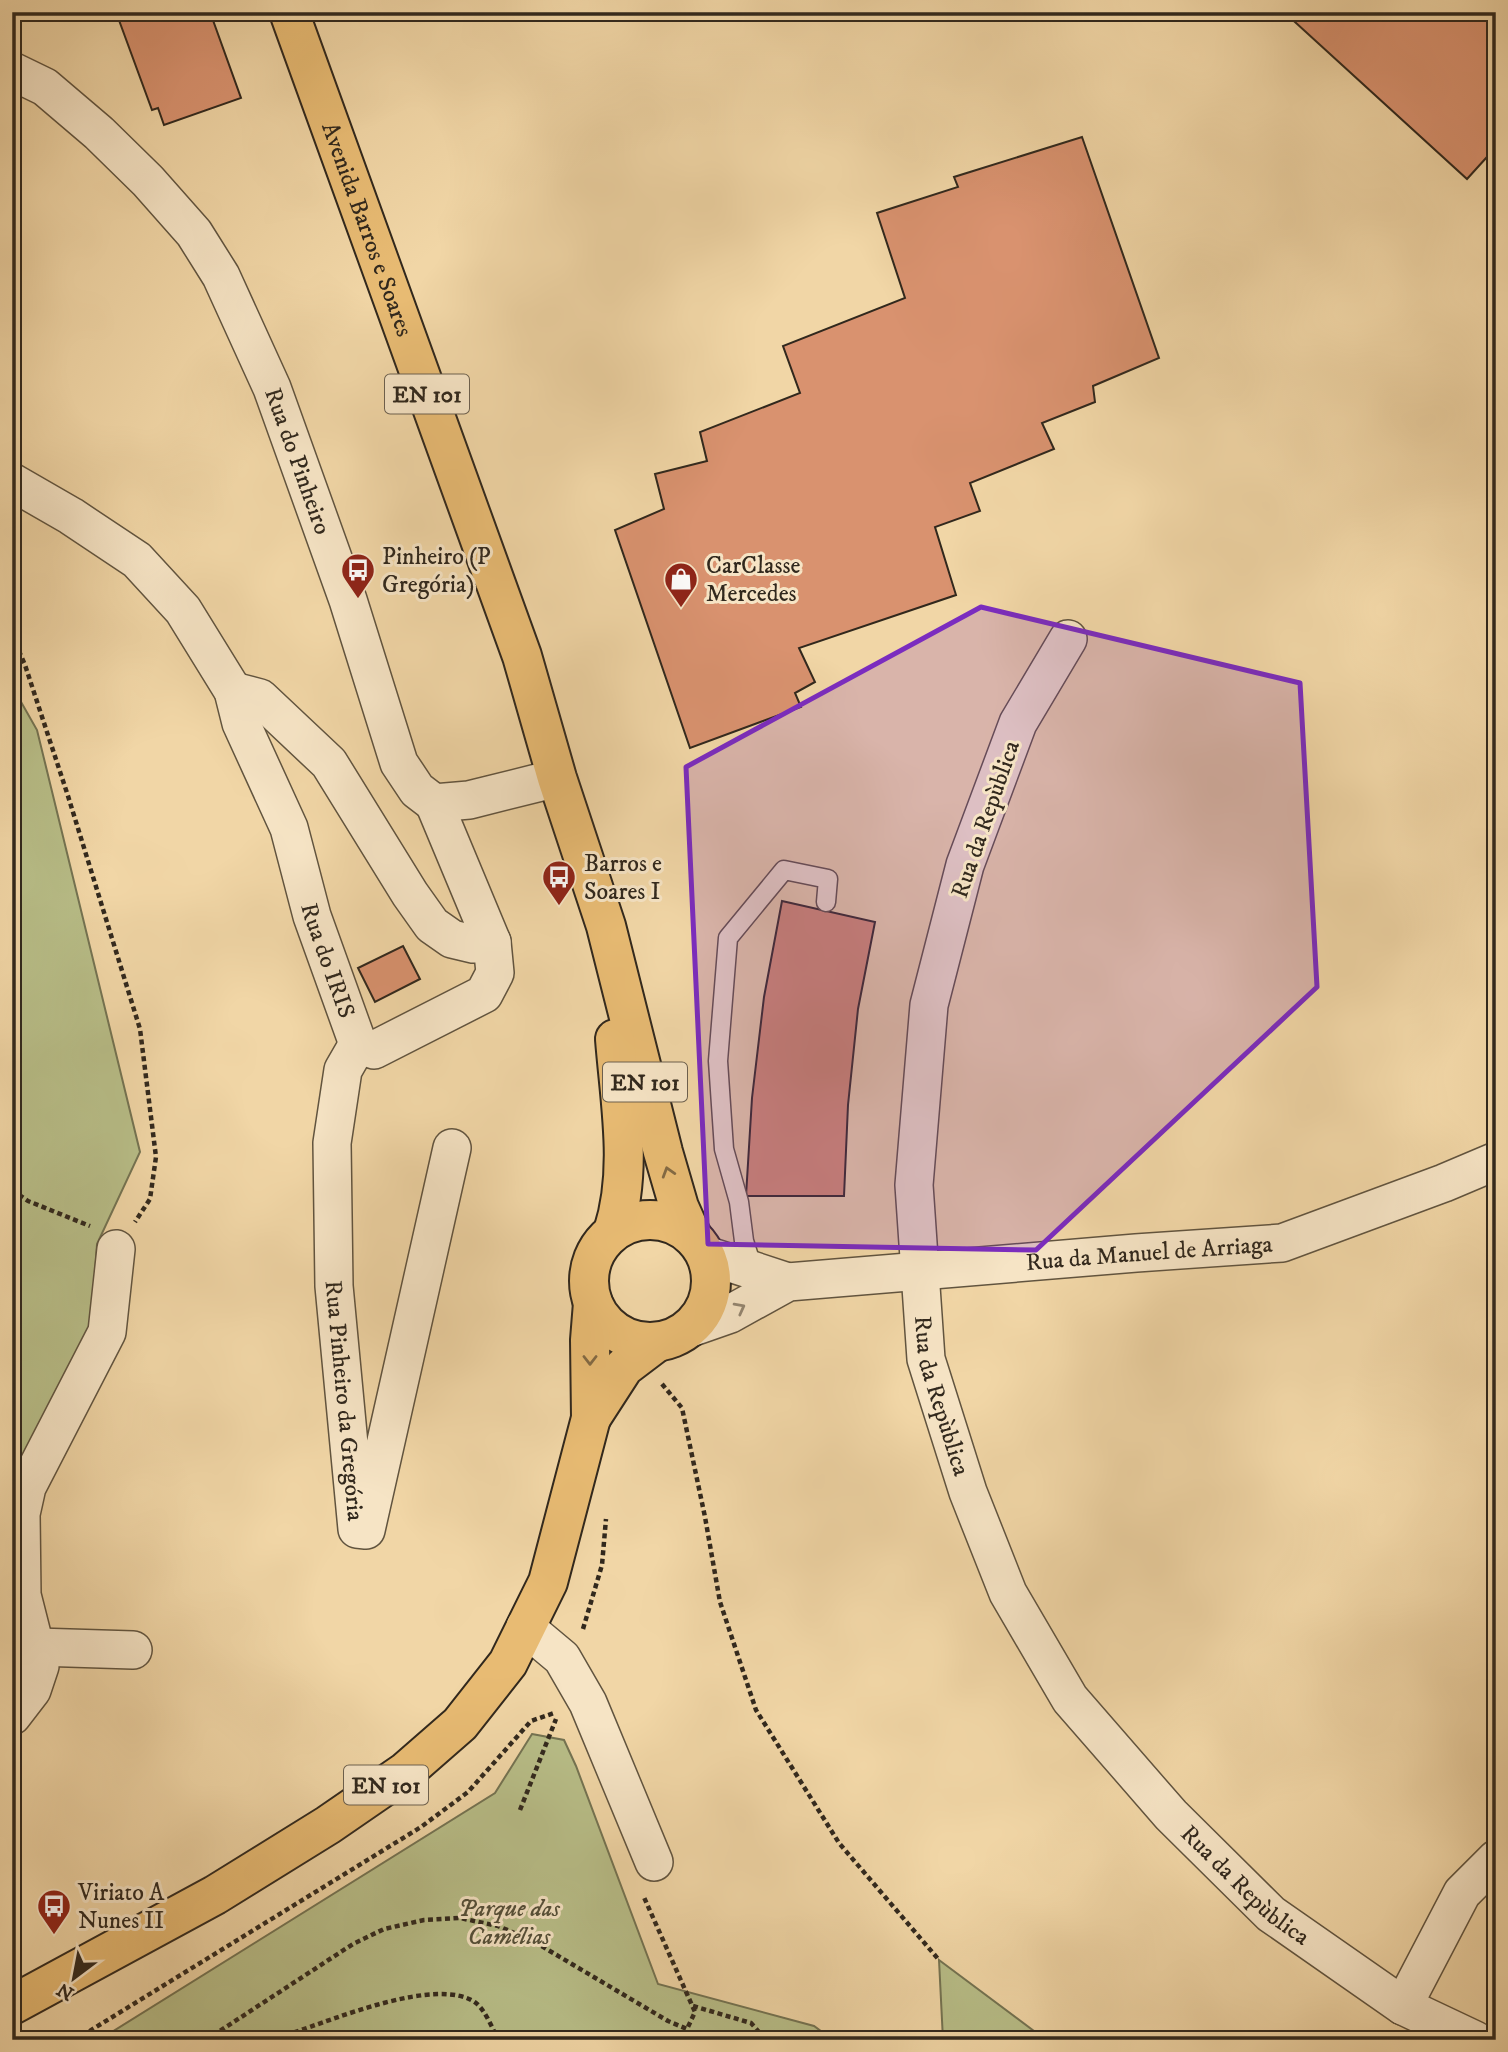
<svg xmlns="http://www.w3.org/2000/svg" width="1508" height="2052" font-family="'IM FELL DW Pica',serif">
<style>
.green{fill:#b8be88;stroke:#747352;stroke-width:2}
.building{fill:#d9926f;stroke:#31281d;stroke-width:2}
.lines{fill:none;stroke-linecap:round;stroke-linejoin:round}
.service-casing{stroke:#61543f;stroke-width:21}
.minor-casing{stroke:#61543f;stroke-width:40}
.primary-casing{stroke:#31281d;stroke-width:42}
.path{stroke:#31281d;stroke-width:4.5;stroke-dasharray:5 3.5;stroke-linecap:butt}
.service{stroke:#f6e4c5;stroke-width:18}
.minor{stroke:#f6e4c5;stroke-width:37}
.primary{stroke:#e8bb73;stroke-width:38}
.oneway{stroke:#836a44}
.oneway2{stroke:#948671}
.marked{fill:#7b2cbf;fill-opacity:0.2;stroke:#7b2cbf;stroke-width:5;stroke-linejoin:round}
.labels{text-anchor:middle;stroke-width:6;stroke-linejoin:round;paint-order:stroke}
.shield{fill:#f6e4c5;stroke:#6c604f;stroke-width:2}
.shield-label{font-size:23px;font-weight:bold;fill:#31281d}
.street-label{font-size:24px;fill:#31281d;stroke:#f6e4c5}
.poi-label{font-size:24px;fill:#31281d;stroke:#f6e4c5;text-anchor:start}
.park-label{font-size:24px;font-style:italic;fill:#534e38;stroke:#f6e4c5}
</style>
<rect width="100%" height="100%" fill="#f1d6a6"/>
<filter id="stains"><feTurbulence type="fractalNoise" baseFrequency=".00286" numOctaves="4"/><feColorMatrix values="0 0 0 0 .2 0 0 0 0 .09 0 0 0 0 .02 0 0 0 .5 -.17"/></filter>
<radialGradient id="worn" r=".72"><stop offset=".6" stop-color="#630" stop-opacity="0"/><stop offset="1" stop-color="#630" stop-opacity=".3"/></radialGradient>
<!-- green -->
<path class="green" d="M12 686 37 730 140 1152 97 1244 92 1325 12 1482Z
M532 1734 564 1740 576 1766 658 1984 814 2026 833 2040H99L495 1793Z
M939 1960 1046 2040H943Z"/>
<!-- building -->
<path class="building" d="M116 12H210L241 98 164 125 158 108 152 110Z
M1284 12H1496V147L1467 179Z
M1082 137 1159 358 1093 386 1095 402 1042 423 1054 449 970 483 980 511 935 527 956 595 799 648 815 682 795 693 801 707 690 748 615 530 664 509 655 474 707 461 700 432 800 393 783 346 905 298 877 213 958 187 954 177Z
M782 901 875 922 858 1009 848 1105 844 1196H746L752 1098 764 997Z
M403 946 420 979 375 1002 358 968Z"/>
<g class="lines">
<!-- service casing -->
<g class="service-casing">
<path id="service" d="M753 1269 744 1241 739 1202 724 1149 718 1061 728 938 784 870 828 879 826 902"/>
</g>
<!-- minor casing -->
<g class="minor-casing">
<g id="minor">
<path id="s1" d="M12 71 45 87 99 133 148 181 194 233 221 276 272 388 348 600 399 763 417 790 434 803 469 800 557 778"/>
<path id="s2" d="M12 482 71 516 137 560 183 610 233 691 241 723 289 828 312 916 358 1044 374 1050 484 994 495 973 492 942 434 803"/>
<path id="s3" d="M1068 639 1018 723 965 865 929 1005 914 1185 926 1359 968 1492 1008 1593 1070 1699 1171 1815 1271 1914 1403 2006 1475 2040"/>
<path d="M233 691 260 698 329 763 410 894 432 925 452 939 473 944 492 942"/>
<path id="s4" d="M358 1044 343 1070 332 1143 334 1286 357 1529 366 1530 452 1148"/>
<path d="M706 1255 788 1282"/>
<path id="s5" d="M690 1328 730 1314 788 1282 1136 1253 1282 1243 1444 1183 1496 1161"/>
<path d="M525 1627 562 1658 588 1703 654 1862"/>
<path d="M37 1647 133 1650"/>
<path d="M12 1716 32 1690 40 1666 22 1595 21 1514 27 1487 107 1332 116 1249"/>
<path d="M1403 2006 1462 1893 1496 1859"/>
</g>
</g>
<!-- primary casing -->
<g class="primary-casing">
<g id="primary">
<path id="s6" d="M289 12 522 656 557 778 606 926 663 1152 679 1207 692 1236"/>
<circle cx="650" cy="1281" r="61"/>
<path d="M613 1232C633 1170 620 1103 615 1039"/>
<path d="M591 1418 624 1367 657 1342"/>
<path d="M12 2005 215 1895 328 1825 405 1772 460 1724 508 1663 548 1582 591 1418 590 1340 593 1303"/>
</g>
</g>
<!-- path -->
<path class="path" d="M12 635 25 665 68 796 140 1029 156 1157 150 1199 135 1222
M12 1190 28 1201 90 1226
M662 1384 682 1408 705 1517 720 1602 756 1710 839 1843 939 1960
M583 1629 602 1565 606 1519
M520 1810 556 1719
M693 2006 751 2023 766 2040
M75 2040 421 1827 468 1792 531 1721 554 1713
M206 2040 353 1944 384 1929 424 1920 460 1918 498 1926 533 1941 668 2021 687 2029 695 2012 643 1895
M261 2040C271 2038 282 2036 292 2033 333 2020 438 1975 476 2003 485 2010 493 2029 498 2040"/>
<!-- service -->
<use href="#service" class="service"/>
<!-- minor -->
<use href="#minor" class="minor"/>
<!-- primary -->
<use href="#primary" class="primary"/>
</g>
<!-- one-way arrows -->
<defs><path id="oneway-chevron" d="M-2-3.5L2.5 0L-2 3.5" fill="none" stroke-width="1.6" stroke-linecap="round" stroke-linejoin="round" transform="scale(1.75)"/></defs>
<g class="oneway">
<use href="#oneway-chevron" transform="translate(668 1172) rotate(-107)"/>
<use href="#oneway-chevron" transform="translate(590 1360) rotate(90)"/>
</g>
<use class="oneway2" href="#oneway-chevron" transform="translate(740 1308) rotate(-28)"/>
<!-- marked area -->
<path class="marked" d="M981 607 1300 683 1317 987 1036 1250 708 1244 686 767Z"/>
<!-- icons -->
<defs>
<g id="bus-pin" transform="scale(1.75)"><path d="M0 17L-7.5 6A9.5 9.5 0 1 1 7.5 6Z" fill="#8f2418" stroke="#f6e4c5"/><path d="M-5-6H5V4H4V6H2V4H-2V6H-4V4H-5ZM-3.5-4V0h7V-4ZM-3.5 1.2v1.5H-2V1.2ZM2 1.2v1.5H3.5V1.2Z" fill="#fff"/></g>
<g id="shop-pin" transform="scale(1.75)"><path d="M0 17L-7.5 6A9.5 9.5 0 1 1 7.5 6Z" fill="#8f2418" stroke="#f6e4c5"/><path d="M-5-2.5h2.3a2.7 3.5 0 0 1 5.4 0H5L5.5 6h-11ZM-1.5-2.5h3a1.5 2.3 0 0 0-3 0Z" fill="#fff"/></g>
</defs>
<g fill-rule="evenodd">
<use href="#bus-pin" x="358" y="570"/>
<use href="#shop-pin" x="681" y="579"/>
<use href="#bus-pin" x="559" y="877"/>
<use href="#bus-pin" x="54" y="1906"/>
</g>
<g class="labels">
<!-- shield labels -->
<g class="shield">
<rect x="385" y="374.5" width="84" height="39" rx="5"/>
<rect x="603" y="1062.5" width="84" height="39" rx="5"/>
<rect x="344" y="1765.5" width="84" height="39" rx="5"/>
</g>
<g class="shield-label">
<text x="427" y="402">EN 101</text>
<text x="645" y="1090">EN 101</text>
<text x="386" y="1793">EN 101</text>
</g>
<!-- street labels -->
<g class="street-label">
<text dy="8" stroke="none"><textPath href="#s6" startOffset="231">Avenida Barros e Soares</textPath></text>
<text dy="8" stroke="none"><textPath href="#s1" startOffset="497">Rua do Pinheiro</textPath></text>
<text transform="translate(985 819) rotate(-71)" y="8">Rua da Repùblica</text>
<text dy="8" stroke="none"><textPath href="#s2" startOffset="597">Rua do IRIS</textPath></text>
<text dy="8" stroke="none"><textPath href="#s5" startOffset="471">Rua da Manuel de Arriaga</textPath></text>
<text dy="8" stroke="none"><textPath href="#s3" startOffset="788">Rua da Repùblica</textPath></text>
<text dy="8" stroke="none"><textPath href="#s4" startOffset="362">Rua Pinheiro da Gregória</textPath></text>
<text dy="8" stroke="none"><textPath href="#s3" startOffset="1376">Rua da Repùblica</textPath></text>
</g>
<!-- poi labels -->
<g class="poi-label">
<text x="382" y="564">Pinheiro (P<tspan x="382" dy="28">Gregória)</tspan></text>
<text x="706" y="573">CarClasse<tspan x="706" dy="28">Mercedes</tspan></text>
<text x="584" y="871">Barros e<tspan x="584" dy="28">Soares I</tspan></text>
<text x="78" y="1900">Viriato A<tspan x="78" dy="28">Nunes II</tspan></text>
</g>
<!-- park labels -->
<g class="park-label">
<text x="509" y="1916">Parque das<tspan x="509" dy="28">Camélias</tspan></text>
</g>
</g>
<!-- margin -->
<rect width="1508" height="2052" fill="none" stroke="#f1d6a6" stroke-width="42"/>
<rect x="14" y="14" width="1480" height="2024" fill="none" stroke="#31281d" stroke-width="3.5"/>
<rect x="21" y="21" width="1466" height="2010" fill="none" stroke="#31281d" stroke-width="2"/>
<!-- north arrow -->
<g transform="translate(74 1978) rotate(212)" stroke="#f6e4c5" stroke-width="5" paint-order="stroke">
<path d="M0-5L12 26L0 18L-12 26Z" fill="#31281d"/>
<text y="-10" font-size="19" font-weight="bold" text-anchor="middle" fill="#31281d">N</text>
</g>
<rect width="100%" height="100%" filter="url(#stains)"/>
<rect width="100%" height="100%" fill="url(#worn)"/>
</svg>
